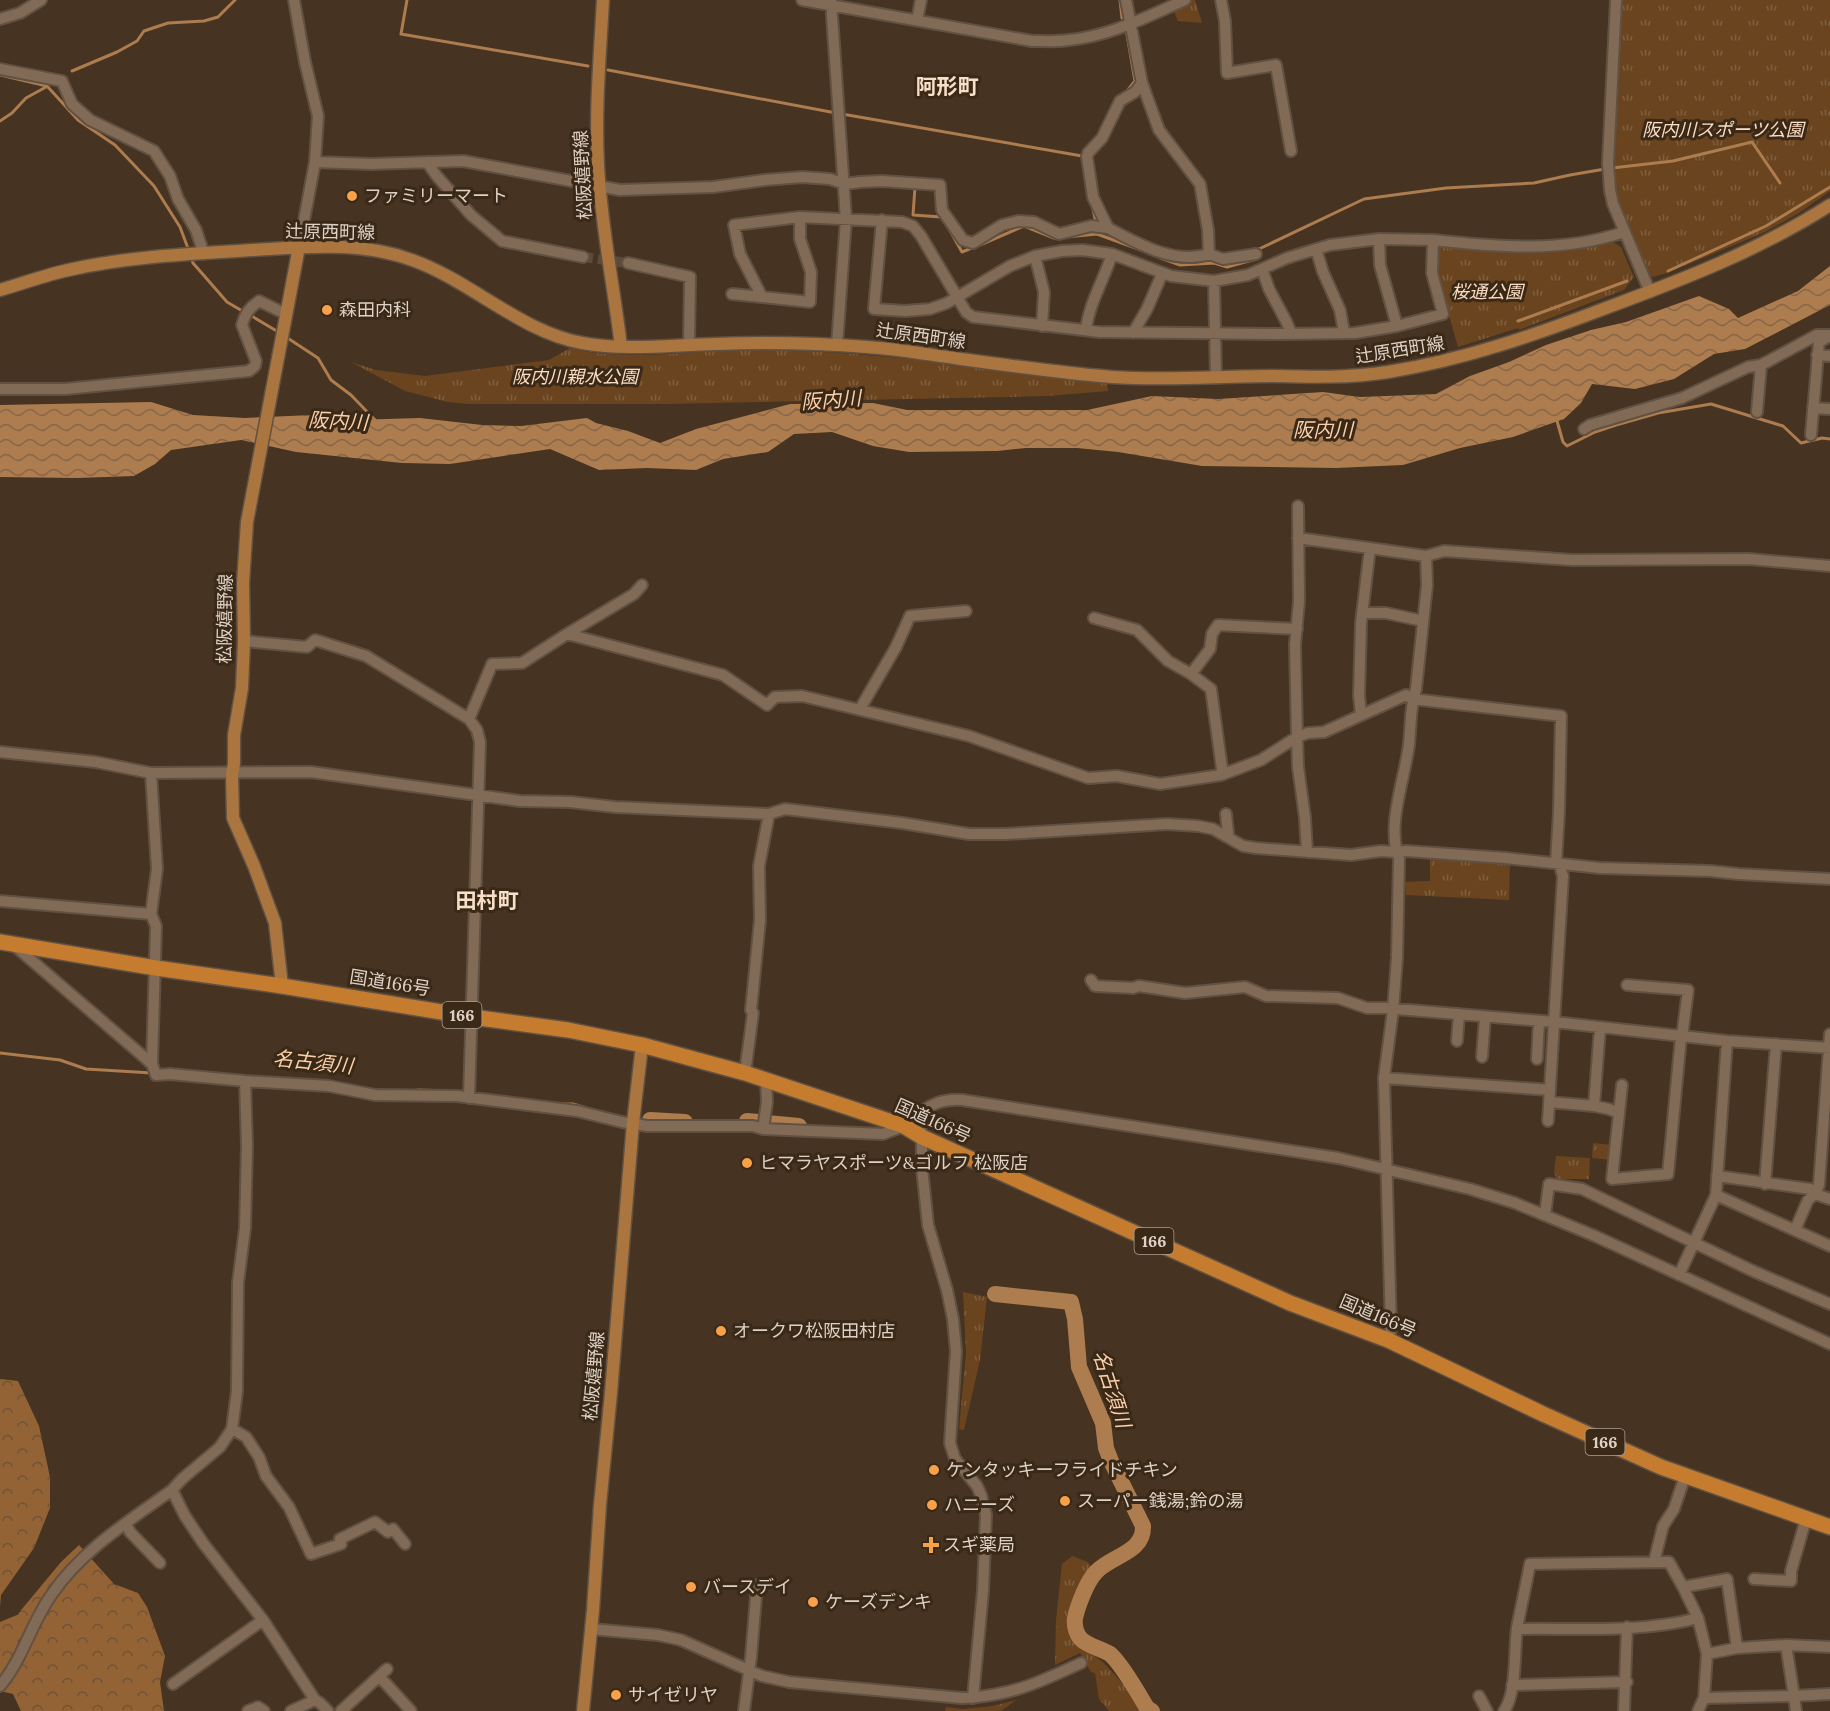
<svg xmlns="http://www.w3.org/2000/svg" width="1830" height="1711" font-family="Lora,'Noto Sans JP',serif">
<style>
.forest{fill:url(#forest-crowns)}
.park{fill:url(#park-tufts)}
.water{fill:url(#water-waves)}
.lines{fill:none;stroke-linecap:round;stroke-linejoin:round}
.stream{stroke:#ad7c4f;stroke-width:3}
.river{stroke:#ad7c4f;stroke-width:16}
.minor-tunnel{stroke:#5d4b3a;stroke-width:10;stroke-dasharray:10 5;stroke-linecap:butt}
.minor-casing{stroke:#615142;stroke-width:14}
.major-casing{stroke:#615142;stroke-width:15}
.highway-casing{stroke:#615142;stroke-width:18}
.minor{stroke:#816b57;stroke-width:10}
.major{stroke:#aa753e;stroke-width:12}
.highway{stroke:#c57c2e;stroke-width:15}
.poi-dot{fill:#f7a14a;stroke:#3b2917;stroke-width:2}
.labels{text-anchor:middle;stroke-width:6;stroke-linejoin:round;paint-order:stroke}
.shield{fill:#3b2917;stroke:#ac9f92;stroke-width:1.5}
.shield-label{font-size:16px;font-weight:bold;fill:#ddd1c6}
.park-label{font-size:18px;font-style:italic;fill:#fadcc3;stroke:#3b2917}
.street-label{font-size:18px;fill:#ddd1c6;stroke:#3b2917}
.poi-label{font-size:18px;fill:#ddd1c6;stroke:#3b2917;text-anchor:start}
.water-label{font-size:20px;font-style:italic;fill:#facfa9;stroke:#3b2917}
.quarter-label{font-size:21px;font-weight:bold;fill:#f8dfc9;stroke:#3b2917}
</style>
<defs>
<pattern id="forest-crowns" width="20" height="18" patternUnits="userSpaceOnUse" patternTransform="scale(1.5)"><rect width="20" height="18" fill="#936336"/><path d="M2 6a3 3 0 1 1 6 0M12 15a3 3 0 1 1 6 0" fill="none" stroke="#6f5338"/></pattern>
<pattern id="park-tufts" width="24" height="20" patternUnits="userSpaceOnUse" patternTransform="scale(1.5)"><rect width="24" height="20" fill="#6a441f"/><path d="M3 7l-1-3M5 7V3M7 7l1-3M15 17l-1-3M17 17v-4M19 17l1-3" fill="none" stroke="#7f5e3e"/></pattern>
<pattern id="water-waves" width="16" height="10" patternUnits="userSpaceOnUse" patternTransform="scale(1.5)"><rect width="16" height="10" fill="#ad7c4f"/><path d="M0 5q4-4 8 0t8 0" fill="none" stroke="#886748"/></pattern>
</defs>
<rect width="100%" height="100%" fill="#463321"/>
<!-- forest -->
<path class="forest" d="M0 1379 18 1381 39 1426 50 1477V1508L34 1548 1 1595 0 1607Z
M79 1545 114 1584 138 1593 147 1607 165 1656 160 1682 164 1711H21L13 1694 0 1691V1622L17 1615 61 1562Z"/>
<!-- park -->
<path class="park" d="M1192 0H1195L1202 23 1178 21 1173 9Z
M1622 0H1830V191L1799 213 1765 232 1667 273 1652 277 1648 272C1638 250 1626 228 1620 205 1615 191 1615 176 1614 162Z
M1611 241 1621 247 1634 277 1624 290 1519 330 1518 328 1458 347 1438 277 1436 251 1441 246 1583 247Z
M570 348C616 360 664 354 711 351 743 349 775 349 807 351 907 356 1008 371 1107 382L1108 391 1048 396 667 404H468L448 402 405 391 351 362 376 370 425 376 549 360Z
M1430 856 1510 860 1509 900 1406 895 1405 882 1430 881Z
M1593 1143 1611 1145V1160L1592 1158Z
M1556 1156 1590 1158 1589 1179H1557L1554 1173Z
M963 1292 987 1297 980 1360 964 1430 959 1429 966 1353Z
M1072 1556 1088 1562 1092 1569 1070 1612V1632L1075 1642 1103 1662 1145 1708 1141 1711H1109L1099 1699 1095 1673 1091 1672 1080 1653 1055 1665 1056 1620 1062 1564Z
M1016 1700 1001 1711H945L946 1707 963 1709 993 1706Z"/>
<!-- water -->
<path class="water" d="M1830 266V305L1745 349 1714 354 1674 379 1635 389 1592 384 1581 403 1564 419 1513 437 1460 448 1403 465 1336 468 1202 466 1118 452 1077 448H1026L997 451 909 452 873 446 832 432 794 434 768 452 723 459 696 470 647 468 599 470 550 449 450 464 402 463 296 452 241 440 171 450 155 464 134 476 77 478 0 477V405L151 402 193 415 245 418 312 415 353 420 420 418 482 425 521 426 587 418 596 423 628 431 660 443 696 429 790 404 873 403 907 410H1087L1152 396 1218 399 1323 392 1360 397 1436 394 1470 376 1509 362 1546 345 1591 330 1626 322 1699 296 1729 309 1738 318 1798 291Z"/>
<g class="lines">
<!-- stream -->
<path class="stream" d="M407 0 401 34 588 66
M1120 0 1122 18
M1126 29 1135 81 1127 91
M608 70 836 113
M72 71 117 52 137 41 144 31 168 23 204 21 218 17 235 0
M0 75 47 86 78 120 115 145 154 186 180 227 189 251
M842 114 1082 156
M0 121 12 113 26 98 46 87
M1612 168 1673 161 1752 142 1780 183
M915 187 913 215 941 217
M1093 209 1096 223
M948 227 962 252 974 247
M1066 237 1097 234 1141 250
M980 245 1024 226 1054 238H1060
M1259 251V249L1364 199 1446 188 1534 183 1570 175 1605 169
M191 257 193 263 227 302 244 312
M1158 257 1180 265 1214 263 1227 267 1256 259
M1668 271 1766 226 1830 187
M250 315 280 333
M1518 321 1627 281
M286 337 318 358 331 380 351 395 376 421
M1557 421 1563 442 1567 446 1595 432 1616 425 1658 413 1711 404 1783 426 1801 443 1822 438 1830 439
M0 1053 60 1060 86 1069 152 1073
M418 1090 450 1091
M561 1104H573L593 1110"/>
<!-- river -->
<path class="river" d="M650 1120 685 1122
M747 1121 799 1126
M995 1294 1071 1302 1075 1319 1079 1367 1103 1423 1106 1448 1111 1461 1143 1526C1144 1553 1112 1555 1096 1572 1087 1581 1078 1605 1075 1618 1074 1625 1076 1634 1081 1639 1089 1647 1101 1648 1110 1654 1122 1664 1138 1693 1147 1708L1152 1711"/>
<!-- minor-tunnel -->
<path class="minor-tunnel" d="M583 257 628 263"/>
<!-- minor casing -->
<g class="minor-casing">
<path id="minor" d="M294 0 305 62 318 116 315 162 299 247
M802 0 1032 41C1044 41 1057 42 1069 40 1111 36 1148 16 1185 0
M1126 0 1142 83 1159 130 1200 184 1208 230 1209 254 1223 259 1256 254
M1221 0 1225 21 1227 73 1276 65 1291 151
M1616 0 1608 163 1610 190 1613 204 1650 292
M831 1 846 219 837 345
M0 19 20 13 41 0
M917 20 921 0
M0 69 62 81 72 104 90 120 154 151 170 176 178 199 196 230 204 254
M315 162 371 164 463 161 620 190 713 187 765 180 802 177 830 179 845 184 860 182 882 181 940 185 942 210 963 240 973 243 1002 225 1018 221 1034 222 1059 234 1091 226 1108 228 1093 197 1087 157 1088 153 1102 138 1120 101 1135 92 1142 83
M427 162 436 175 471 215 502 241 583 257
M800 217V239L811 272 810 302 762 297 740 254 734 225 800 217 902 222 913 226 921 236 966 312 973 317 1100 332 1280 334 1355 333 1397 326 1443 314 1432 273 1433 240C1496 247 1563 253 1624 232
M882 220 874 309 905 311 930 309 947 303 1010 266 1035 256 1062 251 1082 250 1112 254 1171 276 1214 281 1248 275 1287 258 1330 245 1379 239 1433 240
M1108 228C1138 244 1175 265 1209 254
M1379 239 1380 265 1397 326
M1316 249 1323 272 1340 310 1344 332
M1035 256 1044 292 1042 326
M628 263 690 277 689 345
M1262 269 1269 289 1287 323 1291 333
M1214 281 1216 378
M732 294 762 297
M1086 330C1089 303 1104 280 1112 254
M1133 333 1147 309 1162 274
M1817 355 1830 356
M0 389H65L249 371 255 366 256 361 242 325C244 316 250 307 259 301L286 314
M1813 408 1830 409
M1757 412 1761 365
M1584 429 1590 425 1682 398 1748 367 1761 365 1817 335H1830
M1811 435 1819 342 1830 336
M1298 506 1299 601 1295 645 1297 737 1298 767 1305 818 1307 852
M1298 538 1426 556
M1362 613H1386L1423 621
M1094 618 1137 630 1168 661 1191 674
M567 634 634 594 642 585
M244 641 307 647 315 640 366 656 469 719 477 730 480 742 469 1098
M860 709 896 647 910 616 966 611
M1361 715 1359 695 1361 623 1370 548
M469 719 492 664 522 663 567 634 723 675 767 705 775 697 802 696 969 736 1088 778 1117 776 1160 784 1221 775 1261 760 1297 737 1308 733 1324 732 1406 695 1412 699 1561 716 1559 812 1556 863
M0 752 96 762 151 773 311 772 520 801 570 802 615 807 769 814 785 809 902 823 969 834H1006L1167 824 1198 826 1213 829 1243 846 1256 848 1351 855 1381 851 1396 852 1407 851 1505 858 1600 868 1710 871 1739 874 1830 879
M151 773 157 869 151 914 156 926 152 1064
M1221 775 1222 769 1211 689 1191 674 1210 649 1212 634 1218 625 1297 629
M1226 814 1228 833 1227 837
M0 901 151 914
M16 947 144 1057 152 1064 156 1075 170 1074 245 1081 329 1086 375 1095 457 1096 577 1111 622 1122 647 1126H753L763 1129 883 1134 904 1126
M1091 980 1095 986 1133 988 1139 986 1185 993 1245 987 1266 996 1338 998 1367 1008H1385L1554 1022 1727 1041 1830 1048
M1627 985 1688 990 1682 1037
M1600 1028 1594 1106 1609 1109 1619 1113
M1457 1041 1459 1014
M1482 1057 1485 1017
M1537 1059 1539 1021
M745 1073 753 1013 751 1010 760 920 759 866 769 814
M1384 1078 1550 1090
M1622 1085 1612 1179 1668 1174 1681 1037
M1549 1102 1594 1106
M1548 1121 1563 876 1559 864
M763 1129 767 1102 766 1080
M1717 1176 1810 1189 1815 1194 1819 1185 1830 1034
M1765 1184 1776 1044
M1716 1195 1830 1246
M1545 1215 1549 1184 1582 1189 1753 1271 1830 1304
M1795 1230 1808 1200 1815 1194 1830 1199
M1679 1275 1716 1195 1727 1041
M1388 1340 1391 1329 1384 1078 1393 1010 1397 958 1399 859C1386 825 1405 779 1409 744 1411 725 1410 706 1416 689L1427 585 1426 556 1444 551 1572 560 1749 559 1830 566
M232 1429 246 1437 259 1457 266 1476 289 1507 311 1554 341 1544 340 1539 375 1522 388 1532 393 1529 405 1544
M172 1490 185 1516 203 1543 263 1620 315 1700 320 1703 328 1711
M126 1524 130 1532 160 1563
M1654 1562 1663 1526 1674 1509 1685 1476
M1754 1579 1791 1581V1571L1806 1519
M591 1629 658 1635 681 1640 762 1676 789 1682 962 1698C1011 1696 1038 1683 1081 1663
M1517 1629C1574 1628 1643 1633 1698 1618
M1737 1648 1727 1579 1683 1587 1698 1618 1707 1654 1737 1648 1786 1645
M1707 1654 1704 1698 1794 1696 1786 1645 1830 1647
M379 1676 411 1711
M173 1684 263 1620
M1512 1685 1627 1682
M0 1686C23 1659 31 1623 52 1594 82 1550 129 1521 172 1490L182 1479 220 1447 232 1429 237 1391 238 1283 245 1228 247 1146 245 1081
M1479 1696 1487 1711
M973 1698 983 1591 986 1515 981 1495 977 1486 955 1459 950 1443 956 1351 953 1319 947 1290 928 1225 922 1168V1137L918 1116C930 1103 944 1099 962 1100L1338 1158 1470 1189 1515 1203 1595 1236 1830 1344
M248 1711 258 1707 264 1711
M291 1711 315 1700
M341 1711 387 1669
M744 1711 751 1657 757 1585
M1504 1711C1517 1693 1514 1651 1517 1628 1521 1607 1526 1585 1530 1564L1669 1562 1683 1587
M1624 1711 1627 1627
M1698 1711 1704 1698
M1796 1711 1794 1696 1830 1694"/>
</g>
<!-- major casing -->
<g class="major-casing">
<path id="major" d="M603 0C600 55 595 110 598 165 601 226 614 287 621 347
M0 290C24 283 48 274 73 269 132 256 193 254 253 250 306 247 361 241 412 260 471 281 521 332 582 343 626 351 671 345 715 344 766 342 816 343 867 347 899 349 930 355 961 359 1011 366 1062 373 1112 377 1166 381 1220 376 1274 376 1312 377 1350 378 1388 372 1463 360 1535 335 1606 308 1684 279 1760 250 1830 205
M282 986 275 923 254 866 233 818 232 774 234 764V735L242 688 244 641 243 583 247 522 299 247
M583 1711 593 1610 600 1505 611 1393 633 1123 642 1045"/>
</g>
<!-- highway casing -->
<g class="highway-casing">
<path id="highway" d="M0 942 156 968 282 986 472 1017 568 1030 642 1045 745 1073 904 1126 922 1137 1290 1303 1388 1340 1543 1414 1661 1467 1830 1527"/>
</g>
<!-- minor -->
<use href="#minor" class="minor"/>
<!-- major -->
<use href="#major" class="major"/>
<!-- highway -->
<use href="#highway" class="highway"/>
</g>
<!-- markers -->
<g class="poi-dot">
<circle cx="352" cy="196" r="6"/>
<circle cx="327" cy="310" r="6"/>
<circle cx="747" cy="1163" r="6"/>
<circle cx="721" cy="1331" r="6"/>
<circle cx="934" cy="1470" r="6"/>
<circle cx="1065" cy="1501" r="6"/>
<circle cx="932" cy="1505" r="6"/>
<path d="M928 1536h6v6h6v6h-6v6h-6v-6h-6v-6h6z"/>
<circle cx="691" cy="1587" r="6"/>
<circle cx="813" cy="1602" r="6"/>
<circle cx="616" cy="1695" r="6"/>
</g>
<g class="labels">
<!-- shield labels -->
<g class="shield">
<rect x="442.5" y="1002" width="39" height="26" rx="4.5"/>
<rect x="1134.5" y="1228" width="39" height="26" rx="4.5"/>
<rect x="1585.5" y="1429" width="39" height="26" rx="4.5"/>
</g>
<g class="shield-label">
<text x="462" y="1021">166</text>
<text x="1154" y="1247">166</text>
<text x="1605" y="1448">166</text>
</g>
<!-- park labels -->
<g class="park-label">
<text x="1723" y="136">阪内川スポーツ公園</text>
<text x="1487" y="298">桜通公園</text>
<text x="575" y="383">阪内川親水公園</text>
</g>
<!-- street labels -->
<g class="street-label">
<text transform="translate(583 175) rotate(-93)" y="6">松阪嬉野線</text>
<text transform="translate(330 232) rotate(1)" y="6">辻原西町線</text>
<text transform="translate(921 336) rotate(8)" y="6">辻原西町線</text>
<text transform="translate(1400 350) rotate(-9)" y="6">辻原西町線</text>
<text transform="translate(225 619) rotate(-89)" y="6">松阪嬉野線</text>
<text transform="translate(390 983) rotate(9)" y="6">国道166号</text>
<text transform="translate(933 1121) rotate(24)" y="6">国道166号</text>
<text transform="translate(1378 1316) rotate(23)" y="6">国道166号</text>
<text transform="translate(594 1376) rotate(-85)" y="6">松阪嬉野線</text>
</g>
<!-- poi labels -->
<g class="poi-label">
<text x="364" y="202">ファミリーマート</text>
<text x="339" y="316">森田内科</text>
<text x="759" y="1169">ヒマラヤスポーツ&amp;ゴルフ 松阪店</text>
<text x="733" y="1337">オークワ松阪田村店</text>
<text x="946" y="1476">ケンタッキーフライドチキン</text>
<text x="1077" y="1507">スーパー銭湯;鈴の湯</text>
<text x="944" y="1511">ハニーズ</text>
<text x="943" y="1551">スギ薬局</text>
<text x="703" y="1593">バースデイ</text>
<text x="825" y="1608">ケーズデンキ</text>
<text x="628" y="1701">サイゼリヤ</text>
</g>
<!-- water labels -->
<g class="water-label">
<text transform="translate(831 400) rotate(-4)" y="7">阪内川</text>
<text transform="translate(338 421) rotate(3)" y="7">阪内川</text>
<text x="1323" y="437">阪内川</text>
<text transform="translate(313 1062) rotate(6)" y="7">名古須川</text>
<text transform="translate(1112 1389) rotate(72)" y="7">名古須川</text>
</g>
<!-- quarter labels -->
<g class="quarter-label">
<text x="947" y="94">阿形町</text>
<text x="487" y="908">田村町</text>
</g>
</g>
</svg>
